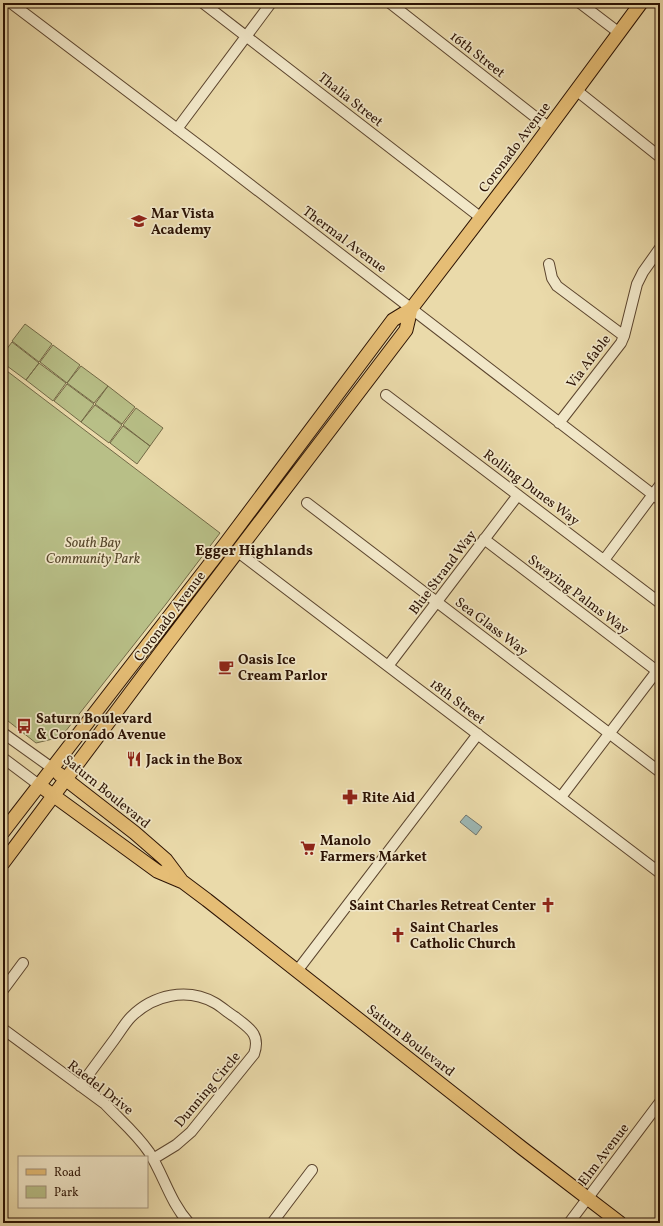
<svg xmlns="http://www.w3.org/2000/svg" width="663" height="1226" font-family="Vollkorn,serif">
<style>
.green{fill:#b8bf87;stroke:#726946}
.water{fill:#9db8b5;stroke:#70766e}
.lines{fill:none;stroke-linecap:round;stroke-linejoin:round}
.minor-casing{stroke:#5c452e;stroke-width:12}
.major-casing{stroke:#2c1304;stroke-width:15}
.minor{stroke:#f1e7c8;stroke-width:10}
.major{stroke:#e5bd75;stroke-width:13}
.labels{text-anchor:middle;stroke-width:3.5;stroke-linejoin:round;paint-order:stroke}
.street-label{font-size:14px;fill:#2c1304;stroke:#f1e7c8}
.poi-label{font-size:14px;font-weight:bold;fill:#2c1304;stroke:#f1e7c8;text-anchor:start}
.park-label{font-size:14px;font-style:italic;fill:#56472b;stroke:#f1e7c8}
.neighbourhood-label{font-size:15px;font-weight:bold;fill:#2c1304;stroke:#f1e7c8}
</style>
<rect width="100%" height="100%" fill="#eadaaa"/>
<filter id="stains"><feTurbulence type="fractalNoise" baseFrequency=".005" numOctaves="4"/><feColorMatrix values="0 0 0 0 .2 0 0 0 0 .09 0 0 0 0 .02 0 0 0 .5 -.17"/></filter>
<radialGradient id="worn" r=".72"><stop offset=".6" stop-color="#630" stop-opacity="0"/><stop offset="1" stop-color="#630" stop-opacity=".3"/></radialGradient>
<!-- green -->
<path class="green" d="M25 324 52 344 39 362 12 341Z
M12 342 39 363 26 380 3 363V354Z
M53 345 80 365 67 383 40 362Z
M39 363 66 383 53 401 26 380Z
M81 366 108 386 94 403 67 383Z
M3 368 220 533 166 604 61 737 36 743 3 717Z
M67 384 94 404 81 422 54 401Z
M108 386 135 407 122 424 95 404Z
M95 405 122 425 109 443 81 422Z
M136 408 163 428 150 446 123 425Z
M123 426 150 446 137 464 110 443Z"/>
<!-- water -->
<path class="water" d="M466 815 482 827 476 835 460 822Z"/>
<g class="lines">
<!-- minor casing -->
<g class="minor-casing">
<path id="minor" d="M11 3 213 156 660 500
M203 3 480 217
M390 3 548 127
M580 3 618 32
M576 90 660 157
M177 129 271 3
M549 264 552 278 557 286 624 336
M386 395 660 603
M559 423 621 343 624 336 637 284 643 272 660 248
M307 503 660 772
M484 539 657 671
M238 552 660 873
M604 560 660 485
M388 666 518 495
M3 733 52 768
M3 758 39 785
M561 797 660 667
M297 971 478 734
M3 990 23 963
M3 1029 105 1104C121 1121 136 1133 149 1152 164 1176 170 1202 189 1223
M80 1086C91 1071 103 1055 114 1040 120 1032 125 1023 131 1017 153 995 187 987 215 1003 222 1007 228 1013 235 1017 249 1028 261 1034 254 1054L191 1132 176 1145 153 1159
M272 1223 312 1170
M569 1223 660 1102"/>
</g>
<!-- major casing -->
<g class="major-casing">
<path id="major" d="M59 774 135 833 166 860 181 880
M39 785 157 871 183 882 207 900 522 1148 620 1223
M3 832 226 543 393 320 411 309 522 164 641 3
M3 863 164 648 406 330 411 309"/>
</g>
<!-- minor -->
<use href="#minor" class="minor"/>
<!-- major -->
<use href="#major" class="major"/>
</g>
<!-- icons -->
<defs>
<g id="school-bare" transform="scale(1.2)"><path d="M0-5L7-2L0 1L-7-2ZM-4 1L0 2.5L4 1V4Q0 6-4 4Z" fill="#8f2418" stroke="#f1e7c8" stroke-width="2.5" paint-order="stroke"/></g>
<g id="cafe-bare" transform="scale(1.2)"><path d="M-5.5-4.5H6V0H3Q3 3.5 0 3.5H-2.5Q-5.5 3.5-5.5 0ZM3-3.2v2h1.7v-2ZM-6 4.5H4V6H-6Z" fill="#8f2418" stroke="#f1e7c8" stroke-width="2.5" paint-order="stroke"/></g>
<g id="bus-bare" transform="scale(1.2)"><path d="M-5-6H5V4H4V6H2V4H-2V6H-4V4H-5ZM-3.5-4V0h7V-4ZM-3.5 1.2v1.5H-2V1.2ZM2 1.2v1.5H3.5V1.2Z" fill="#8f2418" stroke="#f1e7c8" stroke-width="2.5" paint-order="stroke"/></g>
<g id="restaurant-bare" transform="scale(1.2)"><path d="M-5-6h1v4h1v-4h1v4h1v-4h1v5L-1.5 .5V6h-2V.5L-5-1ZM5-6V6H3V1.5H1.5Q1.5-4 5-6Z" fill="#8f2418" stroke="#f1e7c8" stroke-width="2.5" paint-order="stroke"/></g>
<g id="pharmacy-bare" transform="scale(1.2)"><path d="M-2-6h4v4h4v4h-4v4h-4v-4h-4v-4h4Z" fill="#8f2418" stroke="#f1e7c8" stroke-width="2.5" paint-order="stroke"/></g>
<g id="supermarket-bare" transform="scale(1.2)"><path d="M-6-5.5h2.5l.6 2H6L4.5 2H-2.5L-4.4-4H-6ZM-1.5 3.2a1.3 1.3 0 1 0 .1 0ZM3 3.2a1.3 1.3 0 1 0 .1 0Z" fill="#8f2418" stroke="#f1e7c8" stroke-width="2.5" paint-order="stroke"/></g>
<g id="church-bare" transform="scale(1.2)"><path d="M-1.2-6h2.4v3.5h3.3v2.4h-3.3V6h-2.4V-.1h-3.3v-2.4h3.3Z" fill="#8f2418" stroke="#f1e7c8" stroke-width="2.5" paint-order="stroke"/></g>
</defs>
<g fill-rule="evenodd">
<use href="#school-bare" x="139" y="221"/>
<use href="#cafe-bare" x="226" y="667"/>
<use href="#bus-bare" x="24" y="726"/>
<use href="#restaurant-bare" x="134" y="759"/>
<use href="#pharmacy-bare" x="350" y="797"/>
<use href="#supermarket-bare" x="308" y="848"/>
<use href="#church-bare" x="548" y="905"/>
<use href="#church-bare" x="398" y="935"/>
</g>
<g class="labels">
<!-- street labels -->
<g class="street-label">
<text transform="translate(478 54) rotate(38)" y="5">16th Street</text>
<text transform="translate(351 99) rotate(38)" y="5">Thalia Street</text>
<text transform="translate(514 147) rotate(-53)" y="5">Coronado Avenue</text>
<text transform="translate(345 239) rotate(37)" y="5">Thermal Avenue</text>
<text transform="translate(588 361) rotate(-53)" y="5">Via Afable</text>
<text transform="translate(532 487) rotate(37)" y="5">Rolling Dunes Way</text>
<text transform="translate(442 572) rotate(-53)" y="5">Blue Strand Way</text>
<text transform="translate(579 594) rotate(37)" y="5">Swaying Palms Way</text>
<text transform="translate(169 616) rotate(-53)" y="5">Coronado Avenue</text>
<text transform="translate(492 626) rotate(37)" y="5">Sea Glass Way</text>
<text transform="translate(458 701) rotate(37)" y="5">18th Street</text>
<text transform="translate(107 791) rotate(39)" y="5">Saturn Boulevard</text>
<text transform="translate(411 1040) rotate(38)" y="5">Saturn Boulevard</text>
<text transform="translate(101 1087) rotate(38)" y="5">Raedel Drive</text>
<text transform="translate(207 1089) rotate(-50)" y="5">Dunning Circle</text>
<text transform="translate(603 1154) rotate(-53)" y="5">Elm Avenue</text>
</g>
<!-- poi labels -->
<g class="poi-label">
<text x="151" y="218">Mar Vista<tspan x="151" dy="16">Academy</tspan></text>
<text x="238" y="664">Oasis Ice<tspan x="238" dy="16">Cream Parlor</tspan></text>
<text x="36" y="723">Saturn Boulevard<tspan x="36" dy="16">&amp; Coronado Avenue</tspan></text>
<text x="146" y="764">Jack in the Box</text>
<text x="362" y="802">Rite Aid</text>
<text x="320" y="845">Manolo<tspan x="320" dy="16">Farmers Market</tspan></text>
<text x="536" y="910" text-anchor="end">Saint Charles Retreat Center</text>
<text x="410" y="932">Saint Charles<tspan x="410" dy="16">Catholic Church</tspan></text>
</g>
<!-- park labels -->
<g class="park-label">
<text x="93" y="547">South Bay<tspan x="93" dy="16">Community Park</tspan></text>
</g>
<!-- neighbourhood labels -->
<g class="neighbourhood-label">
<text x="254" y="555">Egger Highlands</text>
</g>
</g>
<!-- margin -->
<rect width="663" height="1226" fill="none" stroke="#eadaaa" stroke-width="16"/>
<rect x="4" y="4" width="655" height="1218" fill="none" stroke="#2c1304" stroke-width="2"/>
<rect x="8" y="8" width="647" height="1210" fill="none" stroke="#2c1304"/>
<!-- legend -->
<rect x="18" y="1156" width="130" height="52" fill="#f1e7c8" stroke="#a2927a"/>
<rect x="26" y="1169" width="20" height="6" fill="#e5bd75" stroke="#a2927a"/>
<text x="54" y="1176" font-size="12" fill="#2c1304">Road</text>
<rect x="26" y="1186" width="20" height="12" fill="#b8bf87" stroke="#a2927a"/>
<text x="54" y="1196" font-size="12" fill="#2c1304">Park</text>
<rect width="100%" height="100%" filter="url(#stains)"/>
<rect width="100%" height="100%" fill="url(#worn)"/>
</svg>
